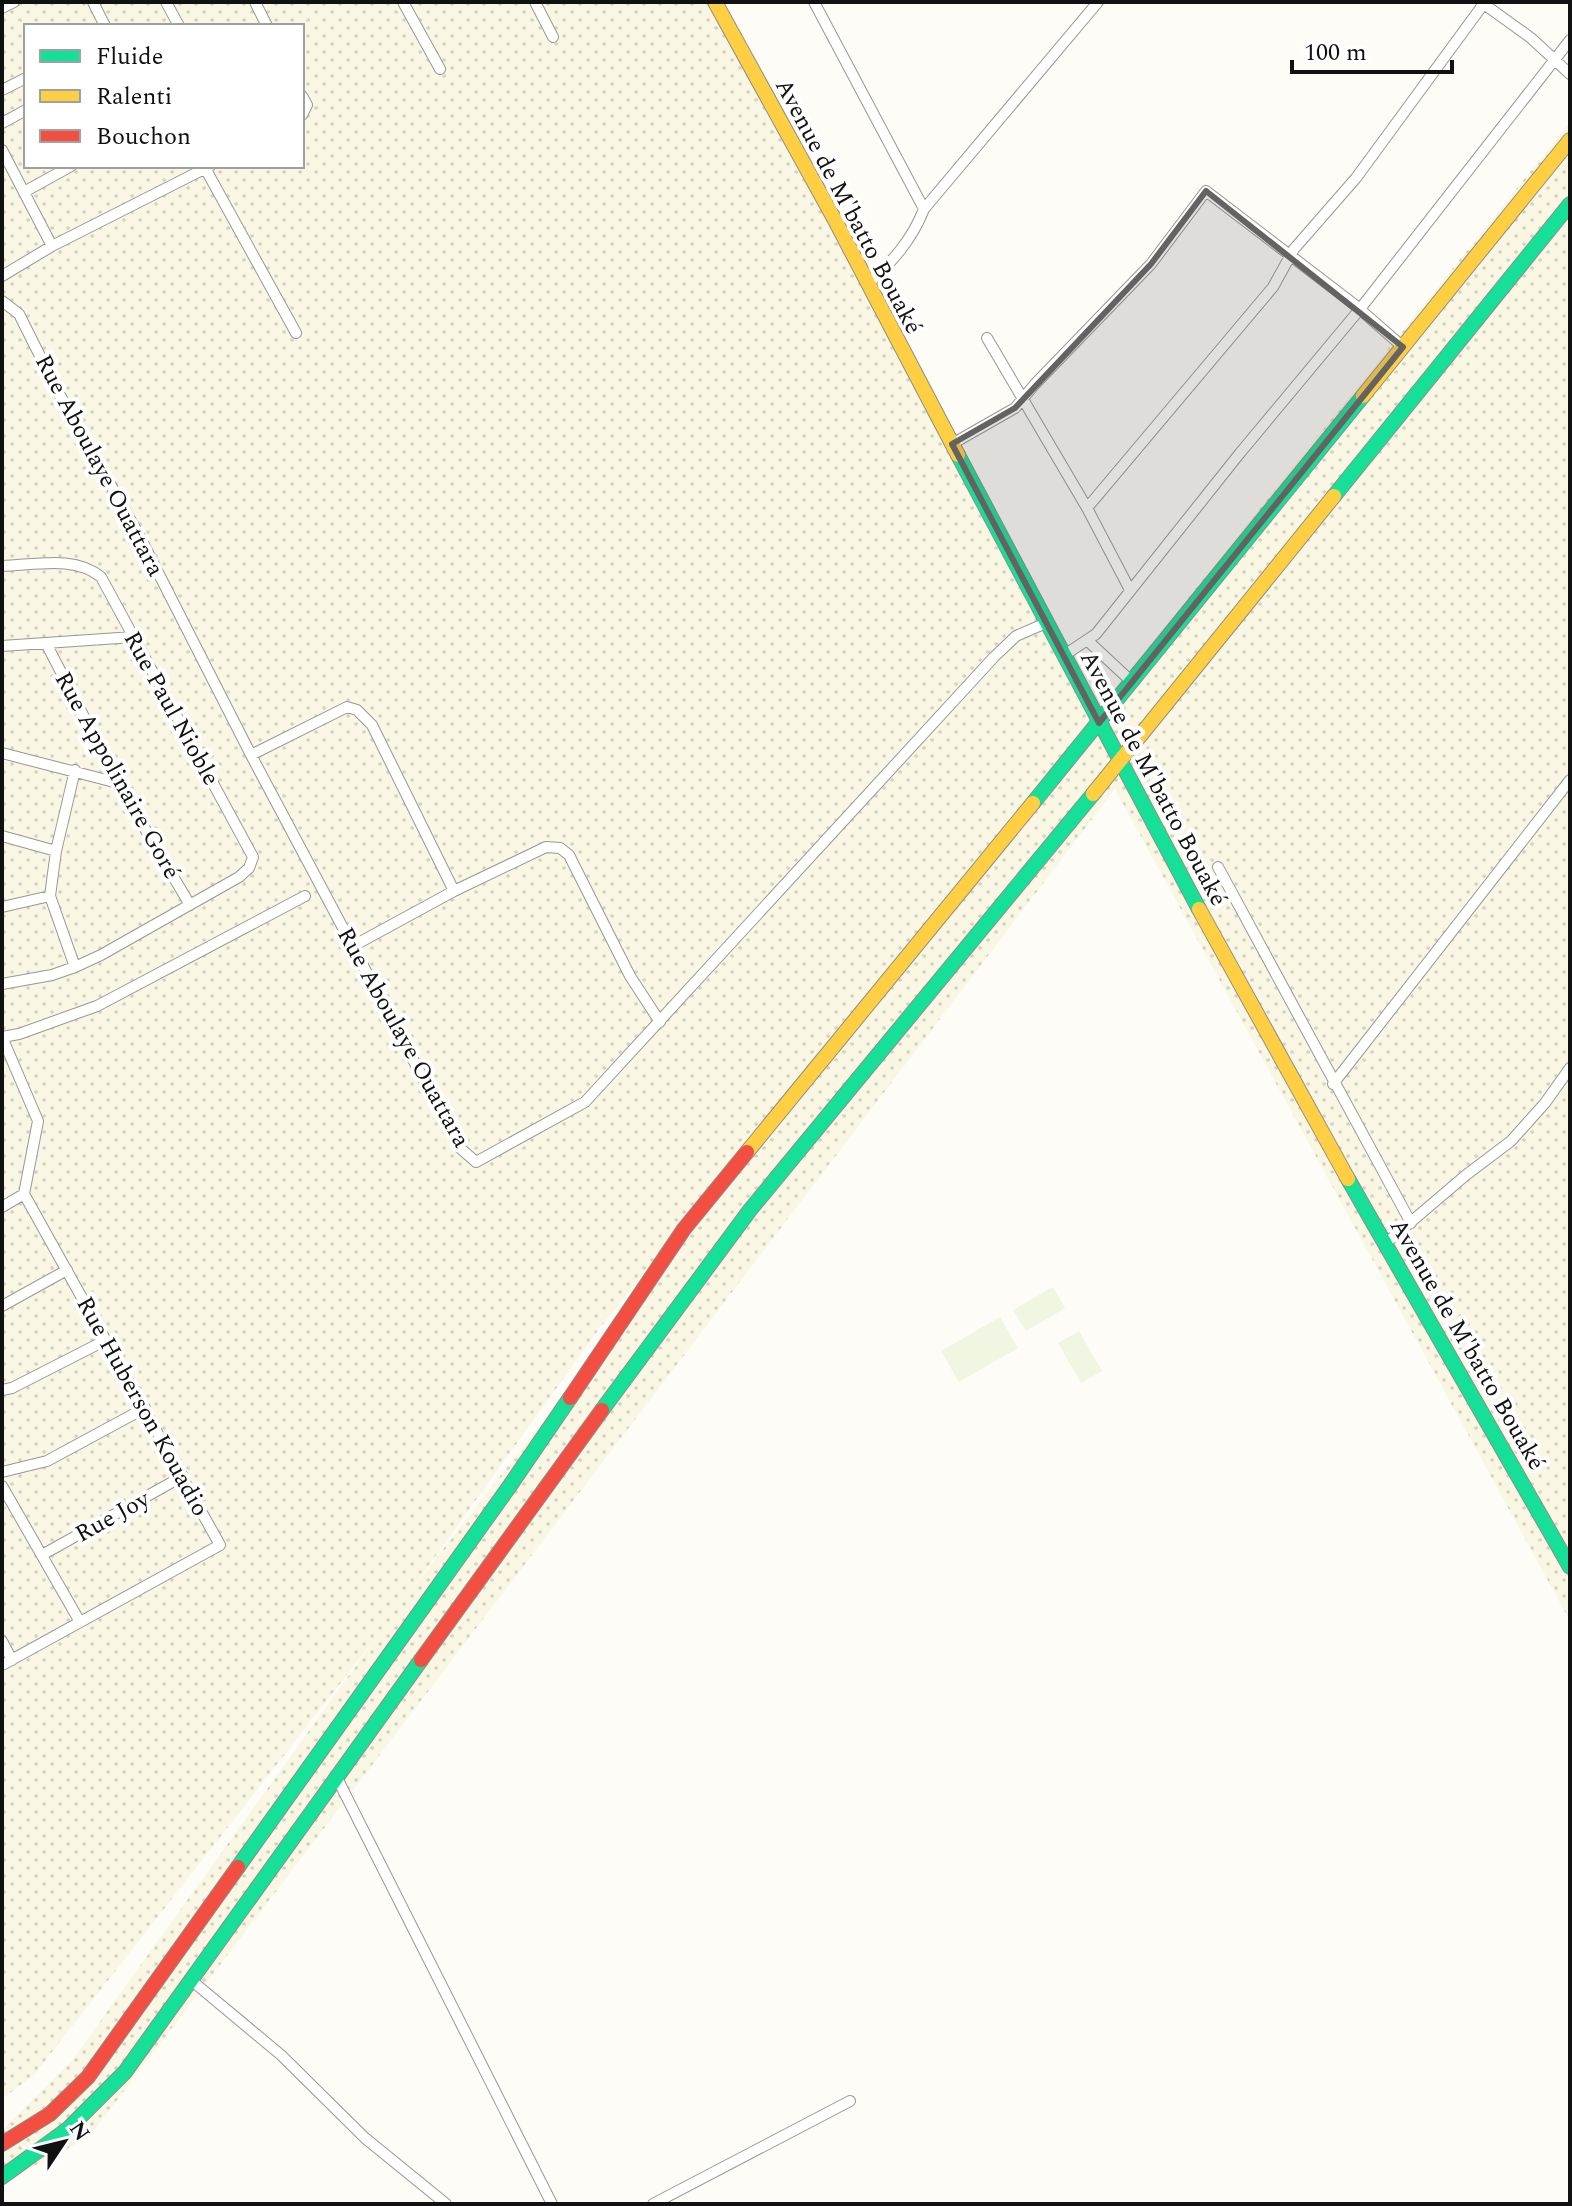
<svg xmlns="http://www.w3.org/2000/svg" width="1572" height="2206" font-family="Spectral,serif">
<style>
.farmland{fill:url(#farmland-dots);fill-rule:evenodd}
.pitch{fill:#f0f6e1}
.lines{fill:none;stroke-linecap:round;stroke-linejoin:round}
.street-casing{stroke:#979795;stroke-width:12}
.fast-casing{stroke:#8e8d8b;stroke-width:16}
.slow-casing{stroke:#8e8d8b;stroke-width:16}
.jam-casing{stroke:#8e8d8b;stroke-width:16}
.street{stroke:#fffffe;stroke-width:10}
.fast{stroke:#16e098;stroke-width:14}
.slow{stroke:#ffcf43;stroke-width:14}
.jam{stroke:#f24e42;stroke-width:14}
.marked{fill:#646362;fill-opacity:0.2;stroke:#646362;stroke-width:6;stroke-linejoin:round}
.labels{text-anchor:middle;stroke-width:8;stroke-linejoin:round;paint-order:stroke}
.street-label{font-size:24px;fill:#111;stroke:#fff}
</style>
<defs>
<pattern id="farmland-dots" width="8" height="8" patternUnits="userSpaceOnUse" patternTransform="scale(2)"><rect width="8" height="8" fill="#f9f7e4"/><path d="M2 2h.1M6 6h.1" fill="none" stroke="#d4d3c3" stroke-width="1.8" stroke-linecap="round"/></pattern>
</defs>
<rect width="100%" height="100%" fill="#fdfcf7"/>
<!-- farmland -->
<path class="farmland" d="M2 2H722L1098 710 1570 122V1621L1115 789 89 2137 2 2183V2130L71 2062 375 1639 34 2075 2 2099ZM26 26H302V166H26ZM1053 766 1054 767 412 1589 599 1329Z"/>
<!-- pitch -->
<path class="pitch" d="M1053 1287 1065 1308 1026 1331 1013 1310Z
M1000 1317 1018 1348 959 1382 941 1351Z
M1079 1331 1102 1371 1081 1383 1058 1343Z"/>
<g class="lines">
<!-- street casing -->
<g class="street-casing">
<path id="street" d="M93 2 105 26
M166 2 179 26
M255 2 267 26
M403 2 440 69
M535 2 553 37
M814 2 924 209
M1481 2 1531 38 1570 74
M2 8 14 2
M2 90 26 78
M302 96 307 105 302 115
M2 123 26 110
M2 150 52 246
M205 168 296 333
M24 192 71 166
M2 276 52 246 210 166
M868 284C892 262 912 240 924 209L1098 2
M2 301 19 314 57 390 140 537 251 755 460 1148 476 1162 585 1102 994 657 1016 636 1046 623
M987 338 1087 508 1130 590
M952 444 1015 408 1035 384 1151 264 1206 191 1355 305 1403 347
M1087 508 1273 287 1294 249 1356 178 1485 2
M2 566C35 565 75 555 101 577L253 857 249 868 239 877 101 955 75 967 52 975 2 984
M1088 641 1132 682
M47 645 118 783 190 905
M2 646 133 637
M1063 656 1096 634 1240 453 1360 309 1570 40
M2 753 118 783
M251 755 347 707 357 710 372 725 454 891 546 847 560 848 569 855 630 976 660 1022
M2 836 56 851
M1218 867 1411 1223
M2 907 50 896
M353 946 454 891
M75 967 50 896 56 851 75 770
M2 1037 19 1034 97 1006 305 896
M1333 1084 1570 780
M2 1207 24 1194
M1385 1244 1466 1175 1511 1141 1545 1103 1570 1068
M2 1306 67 1270
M2 1390 12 1388 106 1340
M2 1472 47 1461 145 1408
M2 1486 80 1622
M42 1555 183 1476
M2 1641 12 1660
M2 1665 220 1545 24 1194 38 1121 2 1037
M337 1778 552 2204
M191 1980 281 2055 365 2138 446 2204
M653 2204 850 2101"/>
</g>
<!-- fast casing -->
<g class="fast-casing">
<path id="fast" d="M958 455 1199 909
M1334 496 1570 204
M1033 803 1363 396
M1348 1179 1570 1567
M602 1410 750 1210 1093 794
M238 1867 509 1487 570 1398
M2 2177 68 2129 125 2072 421 1660"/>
</g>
<!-- slow casing -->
<g class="slow-casing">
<path id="slow" d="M715 2 836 222 958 455
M1363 396 1570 140
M1093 794 1334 496
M1199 909 1348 1179
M747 1152 1033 803"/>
</g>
<!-- jam casing -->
<g class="jam-casing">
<path id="jam" d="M570 1398 684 1229 747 1152
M421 1660 602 1410
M2 2144 50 2114 88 2077 238 1867"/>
</g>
<!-- street -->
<use href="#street" class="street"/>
<!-- fast -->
<use href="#fast" class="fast"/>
<!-- slow -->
<use href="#slow" class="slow"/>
<!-- jam -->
<use href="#jam" class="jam"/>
</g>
<!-- marked area -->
<path class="marked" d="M1206 191 1403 347 1099 723 952 444 1015 408 1151 264Z"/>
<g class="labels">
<!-- street labels -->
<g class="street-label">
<text transform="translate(849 206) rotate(62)" y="8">Avenue de M'batto Bouaké</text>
<text transform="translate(100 465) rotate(62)" y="8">Rue Aboulaye Ouattara</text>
<text transform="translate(172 708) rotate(61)" y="8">Rue Paul Nioble</text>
<text transform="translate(118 775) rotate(61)" y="8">Rue Appolinaire Goré</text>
<text transform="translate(1154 778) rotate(62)" y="8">Avenue de M'batto Bouaké</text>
<text transform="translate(404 1037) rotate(61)" y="8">Rue Aboulaye Ouattara</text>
<text transform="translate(1468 1344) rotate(60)" y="8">Avenue de M'batto Bouaké</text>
<text transform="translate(143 1406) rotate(61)" y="8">Rue Huberson Kouadio</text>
<text transform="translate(112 1516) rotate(-29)" y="8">Rue Joy</text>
</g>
</g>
<!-- border -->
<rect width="1572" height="2206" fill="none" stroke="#111111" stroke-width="8"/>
<!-- legend -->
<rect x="24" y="24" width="280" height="144" fill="#ffffff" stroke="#a0a0a0" stroke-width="2"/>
<rect x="40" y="50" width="40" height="12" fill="#16e098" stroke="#a0a0a0" stroke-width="2"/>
<text x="96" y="64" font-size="24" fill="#111111">Fluide</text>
<rect x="40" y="90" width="40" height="12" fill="#ffcf43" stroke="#a0a0a0" stroke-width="2"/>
<text x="96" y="104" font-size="24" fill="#111111">Ralenti</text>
<rect x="40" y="130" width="40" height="12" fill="#f24e42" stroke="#a0a0a0" stroke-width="2"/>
<text x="96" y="144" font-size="24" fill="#111111">Bouchon</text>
<!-- north arrow -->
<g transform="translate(64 2142) rotate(55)" stroke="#ffffff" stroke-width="6" paint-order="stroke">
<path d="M0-6L14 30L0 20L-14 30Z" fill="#111111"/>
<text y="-12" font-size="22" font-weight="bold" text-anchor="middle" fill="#111111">N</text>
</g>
<!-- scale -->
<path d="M1292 60v12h160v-12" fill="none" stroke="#111111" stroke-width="4"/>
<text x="1304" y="60" font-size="24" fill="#111111" stroke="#ffffff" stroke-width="6" paint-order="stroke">100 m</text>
</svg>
